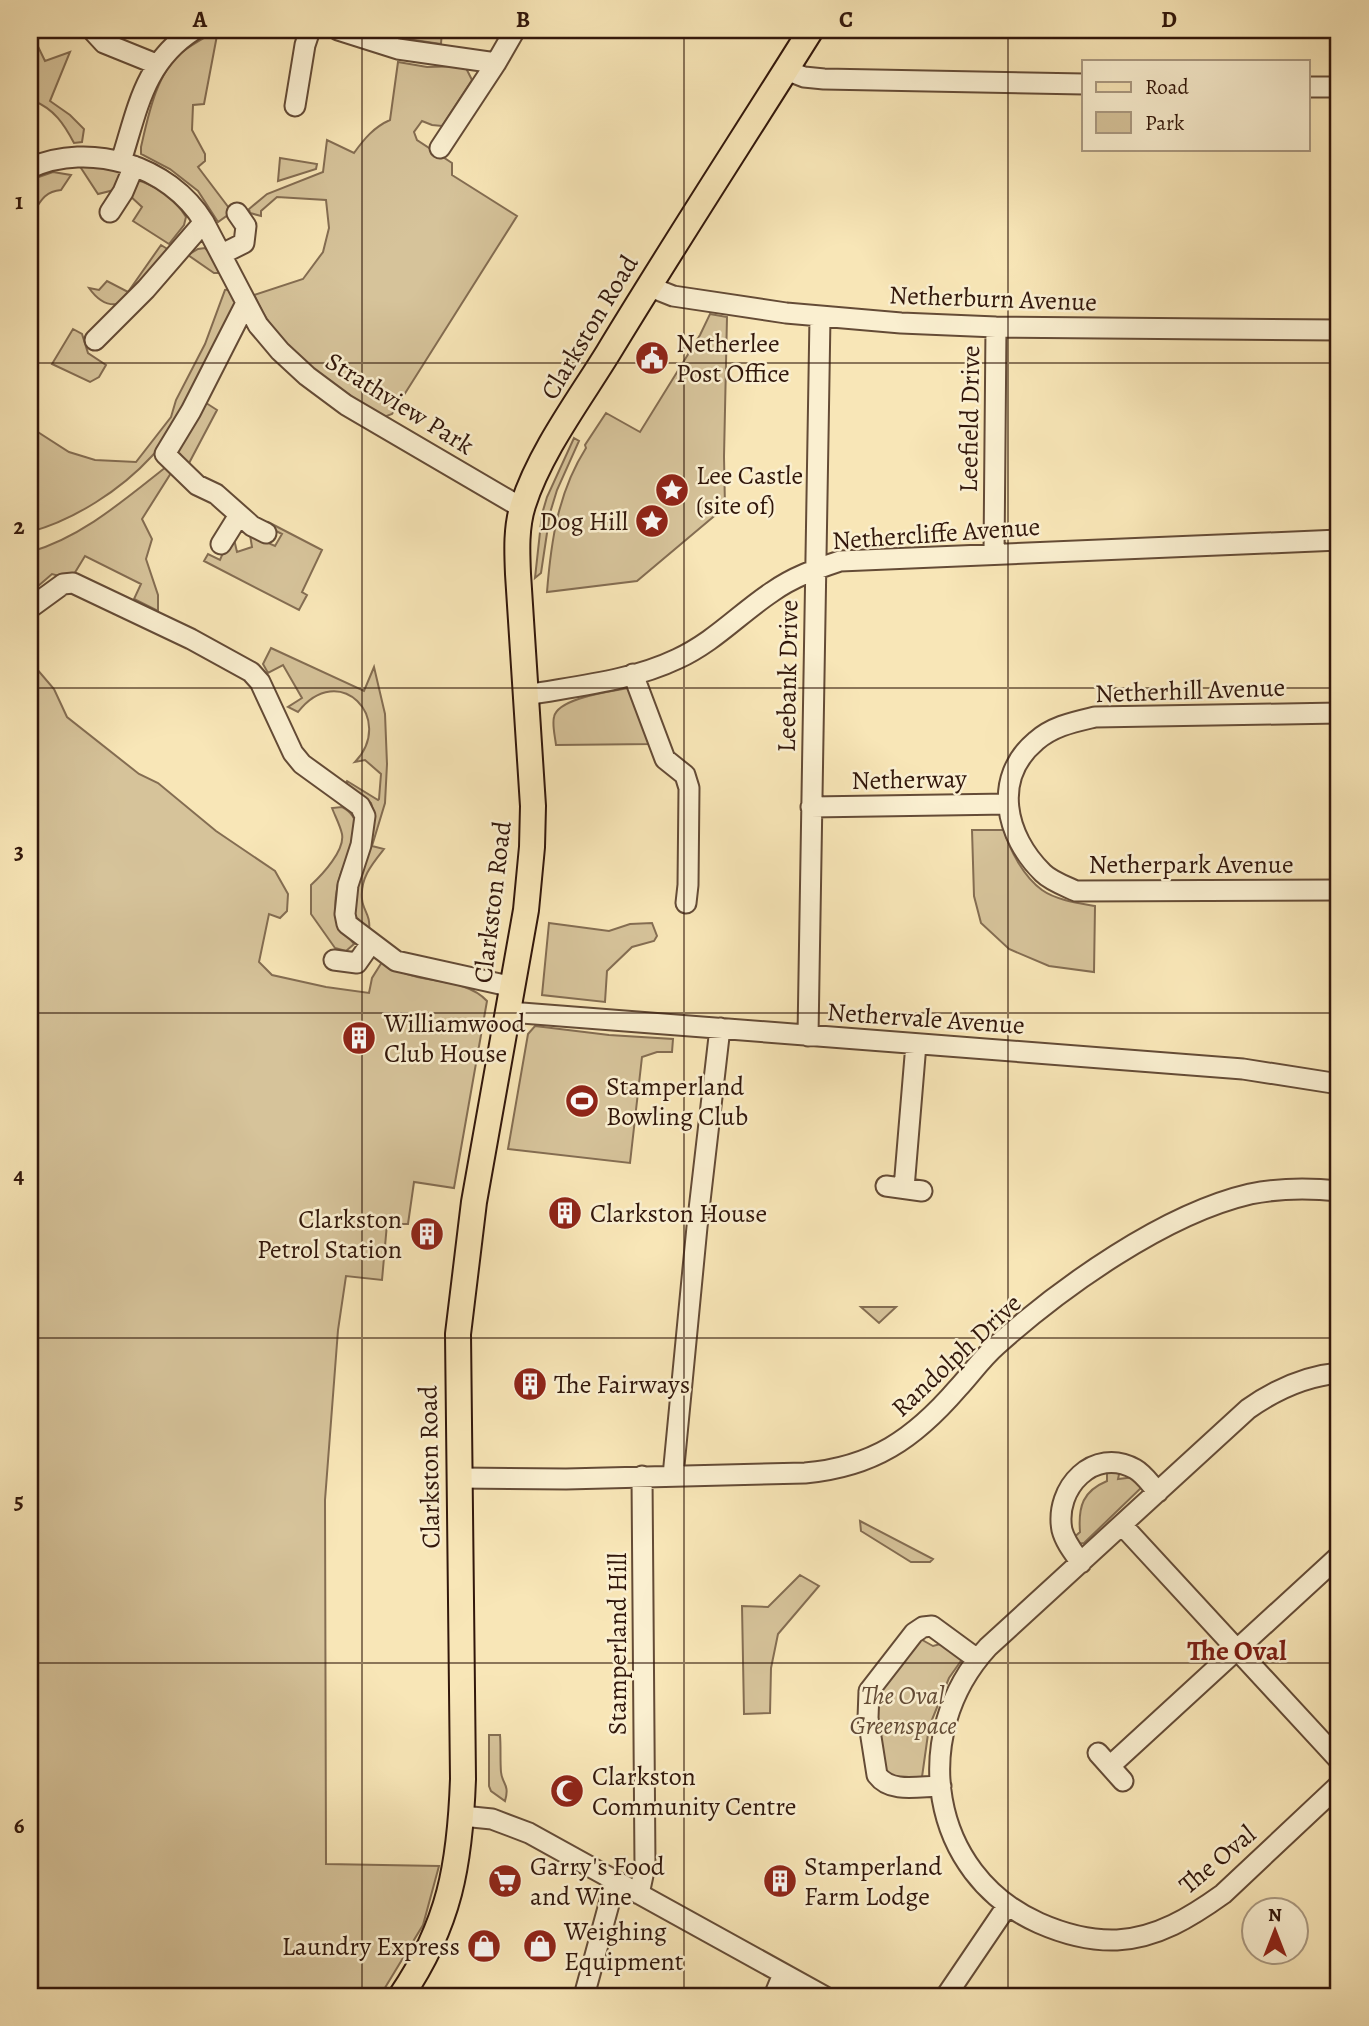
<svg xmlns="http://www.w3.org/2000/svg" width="1369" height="2026" font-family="Alegreya,serif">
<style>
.green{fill:#d6c39a;stroke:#846d52;stroke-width:2}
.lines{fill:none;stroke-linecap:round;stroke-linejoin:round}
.minor-casing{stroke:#644b36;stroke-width:23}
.major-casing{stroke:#32170b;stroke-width:28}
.minor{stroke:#faefd0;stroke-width:19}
.major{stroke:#f8e6b7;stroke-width:24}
.grid{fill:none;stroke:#32170b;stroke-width:2;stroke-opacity:0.55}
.labels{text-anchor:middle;stroke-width:5;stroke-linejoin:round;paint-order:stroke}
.street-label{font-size:26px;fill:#32170b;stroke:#faefd0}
.poi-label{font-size:26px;fill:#32170b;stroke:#faefd0;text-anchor:start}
.park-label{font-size:26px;font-style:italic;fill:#634b36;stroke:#faefd0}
.neighbourhood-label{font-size:28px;font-weight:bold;fill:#7a1f14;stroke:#faefd0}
.neatline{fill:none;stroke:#32170b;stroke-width:2.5}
.grid-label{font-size:23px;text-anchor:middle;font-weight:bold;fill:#32170b}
</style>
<rect width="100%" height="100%" fill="#f8e6b7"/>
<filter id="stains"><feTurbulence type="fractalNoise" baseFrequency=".00286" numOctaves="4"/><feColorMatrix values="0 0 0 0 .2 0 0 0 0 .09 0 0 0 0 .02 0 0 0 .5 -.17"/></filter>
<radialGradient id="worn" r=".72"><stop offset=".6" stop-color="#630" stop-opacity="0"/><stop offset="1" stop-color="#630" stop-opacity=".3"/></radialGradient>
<!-- green -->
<path class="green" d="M30 30 45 61 70 52 50 101 70 115 84 129 82 142 74 143C64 124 54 109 34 101L30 91Z
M218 30 204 104 193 105 192 130 205 154V161L198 167 232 212 218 222 198 191 170 169 141 154V147C148 117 156 74 181 53 192 44 206 37 218 30Z
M379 30H442L441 44 407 39Z
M398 62 427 67 465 66 472 80 442 126 432 125 422 121 414 132 417 140 452 163V175L517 216 392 414 384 417C331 383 280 355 254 295L303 279 323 252 329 228 326 200 277 197 261 211V216L250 213 249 209 267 194 323 172 327 140 354 153C364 139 374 127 390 120Z
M280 158 317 164 316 169 278 181Z
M79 165 121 169 126 177 118 189 98 194Z
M53 172 71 175 61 190C46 191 41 200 33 213L30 211V180Z
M134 179C155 185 175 198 186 217L184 225 169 244 133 221 142 207 128 194Z
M161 245 169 250 164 258 118 304C106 306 96 298 89 288L99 290 107 281 128 292Z
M205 248 213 256 221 273H214L188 255 198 249Z
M231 289 236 295C234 320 220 341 208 363 194 390 171 435 152 456 121 490 74 520 30 532V427L69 452 95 460 136 462 171 417 176 400 205 344 225 290Z
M710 314 727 317 724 457 725 507 637 581 547 592C551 541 558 492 586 448L585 445 606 413 640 432 700 335Z
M73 329 82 334 88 353 106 365 99 377 90 382 52 364Z
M203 401 217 410 188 465 178 451Z
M574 438 579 441 557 490 550 513 541 573 535 578 542 514 547 497Z
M166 467 171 473 142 519 152 539 146 559 158 595V611L134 599 141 584 85 556 71 579 52 574 30 593V552C82 537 124 500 166 467Z
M268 522 322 550 302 592 307 595 299 610 204 561 208 554 220 560 228 541 234 539 237 552 252 547 250 535 275 546 282 534 266 526Z
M271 648 364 691 374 667 385 714 387 764 385 803 372 846 384 849C372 864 360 878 362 899 363 911 371 915 369 930L353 914 352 905 374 814 371 803 345 784 347 781 378 800 379 799 381 774 365 760 355 762C396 719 339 659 298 712L288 707 302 698 283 665 268 673 263 664Z
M30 661 54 689 67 717 139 774 158 783 216 831 275 871 288 894 287 911 280 918 269 914 259 962 272 975 326 987 369 993 372 978 382 962C390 966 398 971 407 974 433 983 468 980 487 1001L454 1188 414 1182 408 1224H387L382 1280 346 1276 338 1330 325 1500 326 1864 439 1866 423 1925 380 1996H30Z
M634 687 653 744 556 745C555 736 552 725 554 717 558 697 616 691 634 687Z
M342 807C370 821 349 852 341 873 336 887 333 908 338 922 341 929 349 937 354 944L346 951 335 948 311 914V885C323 874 345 850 342 834 340 825 335 816 332 808Z
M972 830H1004C1010 851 1024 877 1042 890 1056 900 1078 903 1095 906L1094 972 1049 966 1009 949 981 923 974 896Z
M549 923 609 931 630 924 652 923 657 936 654 941 632 947 607 971 605 1002 542 995Z
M535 1026 609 1035 673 1039 672 1052H657L642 1057 630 1163 508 1149 528 1034Z
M861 1307H896L879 1323Z
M1107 1469 1120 1470 1118 1479 1135 1477 1143 1486 1084 1543 1077 1544 1071 1540 1080 1532C1078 1506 1083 1491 1107 1481Z
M860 1521 933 1559 930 1562H911L861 1531Z
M800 1575 819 1586 778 1634 771 1668 770 1713 744 1714 742 1606 768 1607Z
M917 1637 933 1646 944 1643 963 1658 949 1678 929 1727 922 1777 916 1780 893 1781 878 1763 876 1693Z
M489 1735H500C501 1747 500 1760 501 1772 502 1784 510 1784 505 1801L491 1791 489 1786Z"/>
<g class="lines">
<!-- minor casing -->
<g class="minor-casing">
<path id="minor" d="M92 30 104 43 156 64
M338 30 398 49 496 63
M786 70 804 77 824 79 1084 84
M1308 87H1339
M295 106 305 45 310 30
M440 148 496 63 515 30
M121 161C138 108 144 62 194 30
M30 168C90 141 169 165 204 222L258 325 280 351 307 376 346 405 522 508
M110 212 123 192 134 166
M222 254 244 243 246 226 237 213
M648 286 673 296 786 313 901 323 996 327 1339 330
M246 303 191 411 165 454 197 485 216 494 252 526 266 533
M95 340 146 289 204 222
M221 544 239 515
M994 554 996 327
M30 608 63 584 73 583 191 639 251 672 260 682 293 753 302 764 360 806 365 816 361 845 348 885 345 914 347 924 396 961 513 987
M633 674 665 759 685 775 689 788 688 885 686 903
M527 695C576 686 631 681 677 659 714 642 739 614 772 592 793 577 816 569 840 561L1339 540
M1339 713 1095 717C1074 722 1053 726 1036 741 992 778 1005 836 1043 873 1051 881 1065 886 1076 891L1339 890
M811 807 1008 804
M334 960 357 963 371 943
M509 1012 1243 1069 1339 1084
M808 1036 820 317
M886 1186 922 1191
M904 1188 916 1044
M1339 1373C1305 1376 1275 1390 1248 1409L988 1647C908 1734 929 1874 1039 1923 1064 1934 1090 1941 1117 1940 1157 1938 1191 1917 1223 1894L1339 1785
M673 1476 697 1227 720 1028
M459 1478 566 1479 805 1473C873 1467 914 1439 958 1388 971 1374 982 1358 997 1345 1062 1287 1164 1214 1250 1194 1279 1188 1310 1188 1339 1191
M1122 1525 1339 1760
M1081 1563C1074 1553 1065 1542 1062 1530 1054 1488 1094 1446 1135 1469 1144 1474 1151 1485 1158 1492
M1098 1753 1123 1781
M1110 1766 1339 1556
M941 1786C920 1786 891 1794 877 1775L868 1718 869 1691 914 1633 923 1627 932 1626 977 1659
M462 1816 492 1819 529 1833 824 1996
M639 1894 645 1866 642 1476
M584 1996 615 1882
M774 1996 783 1974
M946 1996 1007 1906"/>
</g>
<!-- major casing -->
<g class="major-casing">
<path id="major" d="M401 1996C450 1924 460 1864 463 1779L458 1334 474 1202 526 910 532 847 533 806 518 574C517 551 516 527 523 505 540 452 579 400 608 353 674 244 744 137 811 30"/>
</g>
<!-- minor -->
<use href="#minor" class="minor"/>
<!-- major -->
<use href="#major" class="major"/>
</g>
<!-- grid -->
<path class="grid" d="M362 30V1996M684 30V1996M1008 30V1996M30 363H1339M30 688H1339M30 1013H1339M30 1338H1339M30 1663H1339"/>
<!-- icons -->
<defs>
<g id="civic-disc" transform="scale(1.75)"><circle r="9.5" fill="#8f2418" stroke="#faefd0"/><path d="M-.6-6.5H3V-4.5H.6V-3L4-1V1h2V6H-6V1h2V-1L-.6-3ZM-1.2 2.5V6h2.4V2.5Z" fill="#fff"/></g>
<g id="sight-disc" transform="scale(1.75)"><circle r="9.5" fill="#8f2418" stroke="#faefd0"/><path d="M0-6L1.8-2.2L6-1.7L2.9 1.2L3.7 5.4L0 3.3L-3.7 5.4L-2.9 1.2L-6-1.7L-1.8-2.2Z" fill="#fff"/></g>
<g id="building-disc" transform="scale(1.75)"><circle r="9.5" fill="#8f2418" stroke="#faefd0"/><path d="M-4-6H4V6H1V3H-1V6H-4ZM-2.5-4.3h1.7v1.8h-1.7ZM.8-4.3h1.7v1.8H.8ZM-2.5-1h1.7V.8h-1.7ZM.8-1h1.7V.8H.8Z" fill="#fff"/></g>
<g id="stadium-disc" transform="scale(1.75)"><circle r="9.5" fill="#8f2418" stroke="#faefd0"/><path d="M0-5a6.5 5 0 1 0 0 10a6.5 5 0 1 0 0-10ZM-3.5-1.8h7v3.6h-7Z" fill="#fff"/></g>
<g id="mosque-disc" transform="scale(1.75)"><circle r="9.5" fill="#8f2418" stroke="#faefd0"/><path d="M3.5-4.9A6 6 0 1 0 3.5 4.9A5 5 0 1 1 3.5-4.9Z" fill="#fff"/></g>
<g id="supermarket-disc" transform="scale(1.75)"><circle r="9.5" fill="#8f2418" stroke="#faefd0"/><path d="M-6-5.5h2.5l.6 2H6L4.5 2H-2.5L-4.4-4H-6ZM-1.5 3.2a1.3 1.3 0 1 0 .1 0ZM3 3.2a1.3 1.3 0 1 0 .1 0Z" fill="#fff"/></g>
<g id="shop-disc" transform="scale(1.75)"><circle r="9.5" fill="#8f2418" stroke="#faefd0"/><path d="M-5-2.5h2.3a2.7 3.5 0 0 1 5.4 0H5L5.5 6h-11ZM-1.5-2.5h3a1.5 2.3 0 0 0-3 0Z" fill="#fff"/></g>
</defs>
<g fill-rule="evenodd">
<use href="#civic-disc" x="652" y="358"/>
<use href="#sight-disc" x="672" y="490"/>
<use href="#sight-disc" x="652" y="521"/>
<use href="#building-disc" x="359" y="1038"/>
<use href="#stadium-disc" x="582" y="1101"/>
<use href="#building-disc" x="565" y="1213"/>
<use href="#building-disc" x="427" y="1234"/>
<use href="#building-disc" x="530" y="1384"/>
<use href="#mosque-disc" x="567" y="1791"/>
<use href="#supermarket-disc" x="505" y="1881"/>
<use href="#building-disc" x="780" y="1881"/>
<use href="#shop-disc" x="484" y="1946"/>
<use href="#shop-disc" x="540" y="1946"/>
</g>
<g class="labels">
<!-- street labels -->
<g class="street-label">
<text transform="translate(993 298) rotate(2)" y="9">Netherburn Avenue</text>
<text transform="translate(589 327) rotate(-59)" y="9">Clarkston Road</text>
<text transform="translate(400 403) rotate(32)" y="9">Strathview Park</text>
<text transform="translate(969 419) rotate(-89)" y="9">Leefield Drive</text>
<text transform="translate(936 533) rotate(-4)" y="9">Nethercliffe Avenue</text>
<text transform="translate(787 676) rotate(-89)" y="9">Leebank Drive</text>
<text transform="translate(1190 690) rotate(-2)" y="9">Netherhill Avenue</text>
<text transform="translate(909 779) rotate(-1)" y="9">Netherway</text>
<text x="1191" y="873">Netherpark Avenue</text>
<text transform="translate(492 902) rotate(-83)" y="9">Clarkston Road</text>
<text transform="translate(926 1018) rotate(4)" y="9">Nethervale Avenue</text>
<text transform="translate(956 1355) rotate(-43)" y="9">Randolph Drive</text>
<text transform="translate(429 1467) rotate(-91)" y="9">Clarkston Road</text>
<text transform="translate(617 1644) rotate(-90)" y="9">Stamperland Hill</text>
<text transform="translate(1217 1859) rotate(-40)" y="9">The Oval</text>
</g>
<!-- poi labels -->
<g class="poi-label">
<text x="676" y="352">Netherlee<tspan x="676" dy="30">Post Office</tspan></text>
<text x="696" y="484">Lee Castle<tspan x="696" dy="30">(site of)</tspan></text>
<text x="628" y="530" text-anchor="end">Dog Hill</text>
<text x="384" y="1032">Williamwood<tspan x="384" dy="30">Club House</tspan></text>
<text x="606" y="1095">Stamperland<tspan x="606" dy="30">Bowling Club</tspan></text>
<text x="590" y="1222">Clarkston House</text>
<text x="402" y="1228" text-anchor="end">Clarkston<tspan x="402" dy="30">Petrol Station</tspan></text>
<text x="554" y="1393">The Fairways</text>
<text x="592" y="1785">Clarkston<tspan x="592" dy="30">Community Centre</tspan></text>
<text x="530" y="1875">Garry's Food<tspan x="530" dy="30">and Wine</tspan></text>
<text x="804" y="1875">Stamperland<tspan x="804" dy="30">Farm Lodge</tspan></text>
<text x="564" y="1940">Weighing<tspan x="564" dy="30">Equipment</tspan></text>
<text x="460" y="1955" text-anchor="end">Laundry Express</text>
</g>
<!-- park labels -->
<g class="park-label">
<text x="903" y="1704">The Oval<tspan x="903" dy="30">Greenspace</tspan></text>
</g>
<!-- neighbourhood labels -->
<g class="neighbourhood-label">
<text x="1237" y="1660">The Oval</text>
</g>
</g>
<!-- margin -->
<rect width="1369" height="2026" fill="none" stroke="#f8e6b7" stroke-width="77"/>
<!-- legend -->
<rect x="1082" y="60" width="228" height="91" fill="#faefd0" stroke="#aa9981" stroke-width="2"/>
<rect x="1096" y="82" width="35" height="10" fill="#f8e6b7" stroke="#aa9981" stroke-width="2"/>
<text x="1145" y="94" font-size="21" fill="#32170b">Road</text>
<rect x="1096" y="112" width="35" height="21" fill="#d6c39a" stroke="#aa9981" stroke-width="2"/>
<text x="1145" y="130" font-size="21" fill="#32170b">Park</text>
<!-- north arrow -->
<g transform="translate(1275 1931)"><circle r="33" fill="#faefd0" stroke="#aa9981" stroke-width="2"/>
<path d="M0-5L12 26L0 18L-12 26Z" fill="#8f2418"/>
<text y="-10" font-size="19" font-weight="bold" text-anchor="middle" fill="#32170b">N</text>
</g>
<rect x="38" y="38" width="1292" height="1950" class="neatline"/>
<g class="grid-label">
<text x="200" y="27">A</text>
<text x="523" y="27">B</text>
<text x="846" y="27">C</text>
<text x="1169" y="27">D</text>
<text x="19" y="209">1</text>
<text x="19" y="534">2</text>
<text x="19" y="859">3</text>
<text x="19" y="1183">4</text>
<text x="19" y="1508">5</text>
<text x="19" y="1833">6</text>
</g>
<rect width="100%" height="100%" filter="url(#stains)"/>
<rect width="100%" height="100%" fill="url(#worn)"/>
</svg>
